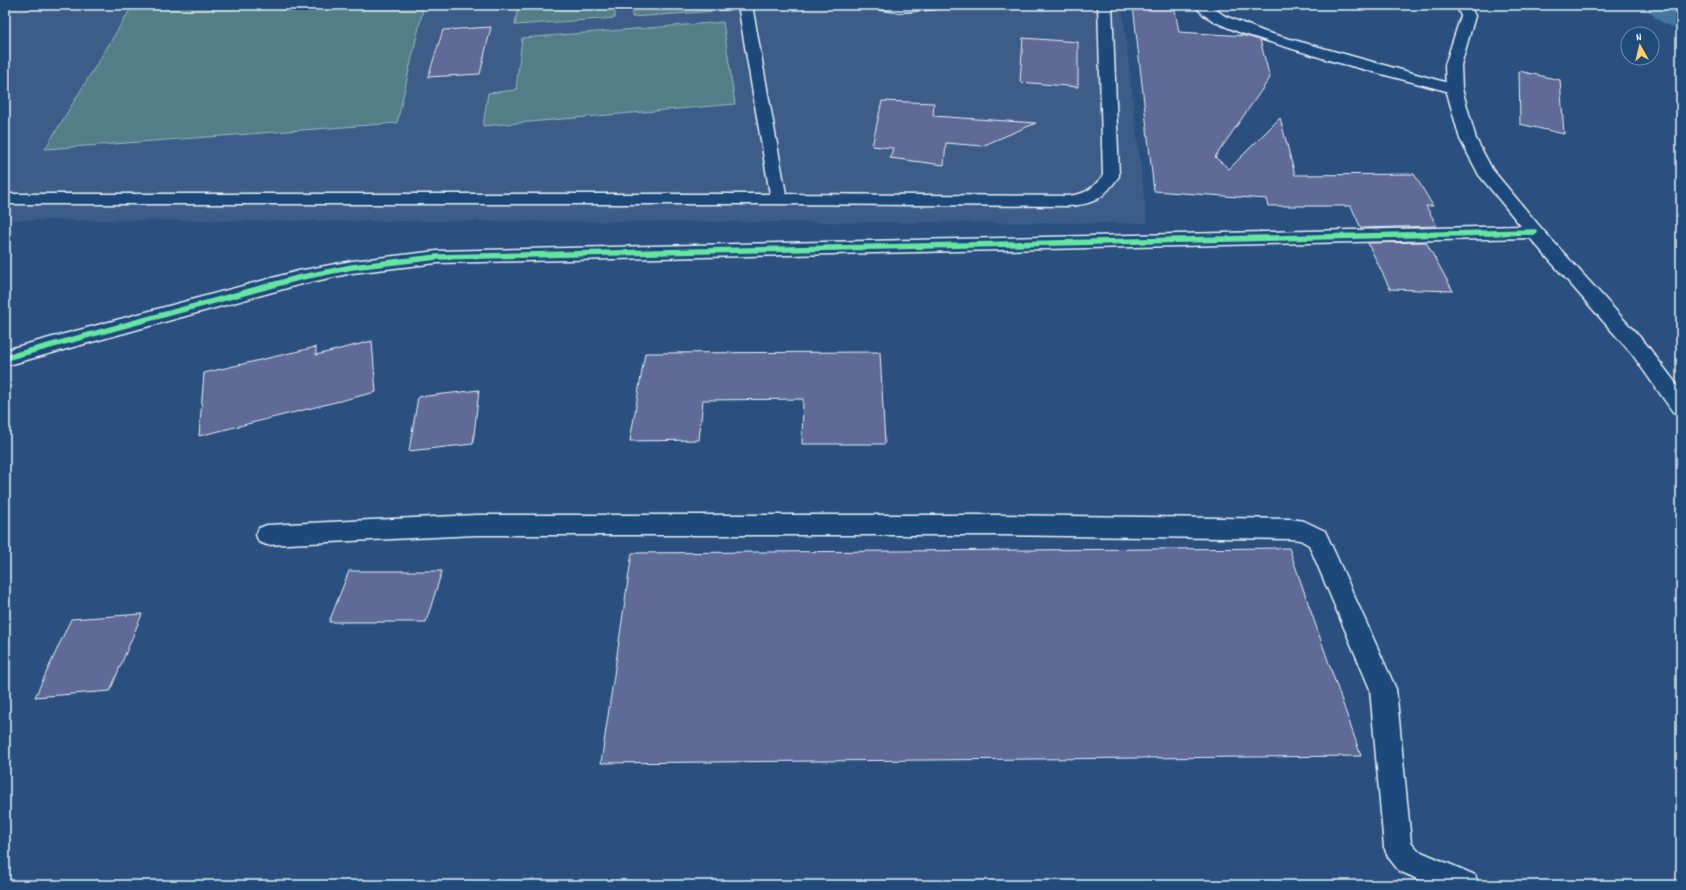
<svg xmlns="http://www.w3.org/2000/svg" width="1686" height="890" font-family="Dekko,sans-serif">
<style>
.built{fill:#3e5b88}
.green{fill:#527e86;stroke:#9db8bf}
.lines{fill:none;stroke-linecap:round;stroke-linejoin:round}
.river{fill:#4476a1;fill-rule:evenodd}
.building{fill:#5f6b96;stroke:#e8f1f8}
.lane-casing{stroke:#e8f1f8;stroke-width:3}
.street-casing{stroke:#e8f1f8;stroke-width:3}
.lane{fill:#1f4a7a;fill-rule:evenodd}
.street{fill:#1f4a7a;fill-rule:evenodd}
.cycleway-casing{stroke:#1f4a7a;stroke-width:8}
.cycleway{stroke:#66e7a1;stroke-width:5.5}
</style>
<rect width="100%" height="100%" fill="#2b507f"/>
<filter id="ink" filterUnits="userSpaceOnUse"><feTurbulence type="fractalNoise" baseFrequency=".025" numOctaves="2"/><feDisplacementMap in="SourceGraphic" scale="8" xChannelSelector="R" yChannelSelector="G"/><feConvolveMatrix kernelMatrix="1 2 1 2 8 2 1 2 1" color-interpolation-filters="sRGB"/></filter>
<g filter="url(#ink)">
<!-- built -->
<path class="built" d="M5 5H1122L1147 223 5 220Z"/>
<!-- green -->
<path class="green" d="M133 5H424L397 123 45 149Z
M518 5H615V18L515 25Z
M632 5H729L730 10 632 17Z
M723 22 735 104 483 126 488 93 516 90 522 38Z"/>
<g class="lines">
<!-- river -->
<path class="river" d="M1645 5H1681V30C1664 25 1655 20 1645 5Z"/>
</g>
<!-- building -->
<path class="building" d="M1133 5H1174L1179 32 1246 36 1260 40 1270 78 1215 157 1229 169 1280 118 1295 175 1414 174 1433 206H1426L1437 226 1361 228 1351 206H1268L1266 199 1154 191Z
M491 27 480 74 428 77 443 30Z
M1023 38 1078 42V87L1020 82Z
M1519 71 1560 80 1564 134 1520 124Z
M882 101 934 103 933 116 1036 123 982 146 946 143 944 165 890 158 893 148 872 146Z
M1426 242 1453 291 1390 289 1368 243Z
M372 341 376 392 199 436 204 373 316 347V355Z
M880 352 885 444H802L803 399 703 400 699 440 630 441 645 353Z
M479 390 473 444 409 451 418 397Z
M1289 548 1361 756 601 763 632 553Z
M349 571H442L426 622H329Z
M142 614 110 691 35 697 71 619Z"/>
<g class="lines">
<!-- lane casing -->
<g class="lane-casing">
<path id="lane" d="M738 5H752L786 194 1067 196C1086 194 1091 190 1103 176L1098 5H1112L1119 176C1104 198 1094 205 1067 206L779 204H5V194H770Z
M871 5H941L939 8 934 9 899 12 873 8Z
M1194 5H1209L1225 16 1265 32 1459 86 1461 89 1459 92 1454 93 1332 61 1241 33 1215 22 1204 15Z
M476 515H1000L1291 519 1304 521 1325 531 1396 689 1411 842 1419 851 1475 875 1479 885H1432L1399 871 1388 857 1384 847 1370 689 1309 545 1300 540 1291 539 1000 535H476L267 545 259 542 256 535 259 528 267 525Z"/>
</g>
<!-- street casing -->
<g class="street-casing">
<path id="street" d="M1456 5H1470L1475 16 1461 65 1462 89 1476 139 1492 169 1541 228 1646 344 1681 390V414L1673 412 1632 354 1530 238 437 263 352 273 298 285 5 366V350L298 271 352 261 437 251 1521 226 1479 175 1460 139 1446 89 1445 65 1461 16Z"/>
</g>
<!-- lane -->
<use href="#lane" class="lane"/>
<!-- street -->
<use href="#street" class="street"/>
<!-- cycleway casing -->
<g class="cycleway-casing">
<path id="cycleway" d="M5 358 298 278 352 267 437 257 1535 232"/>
</g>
<!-- cycleway -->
<use href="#cycleway" class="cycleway"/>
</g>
</g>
<!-- margin -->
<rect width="1686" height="890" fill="none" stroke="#1f4a7a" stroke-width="20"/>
<rect x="10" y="10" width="1666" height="870" fill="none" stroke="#e8f1f8" stroke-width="1.5" filter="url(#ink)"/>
<!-- north arrow -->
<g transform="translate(1640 46) rotate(352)"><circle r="19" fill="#1f4a7a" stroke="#6f8dac"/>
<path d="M0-3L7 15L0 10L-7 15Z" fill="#ffd166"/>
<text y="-6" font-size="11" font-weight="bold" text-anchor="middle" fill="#e8f1f8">N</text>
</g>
</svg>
